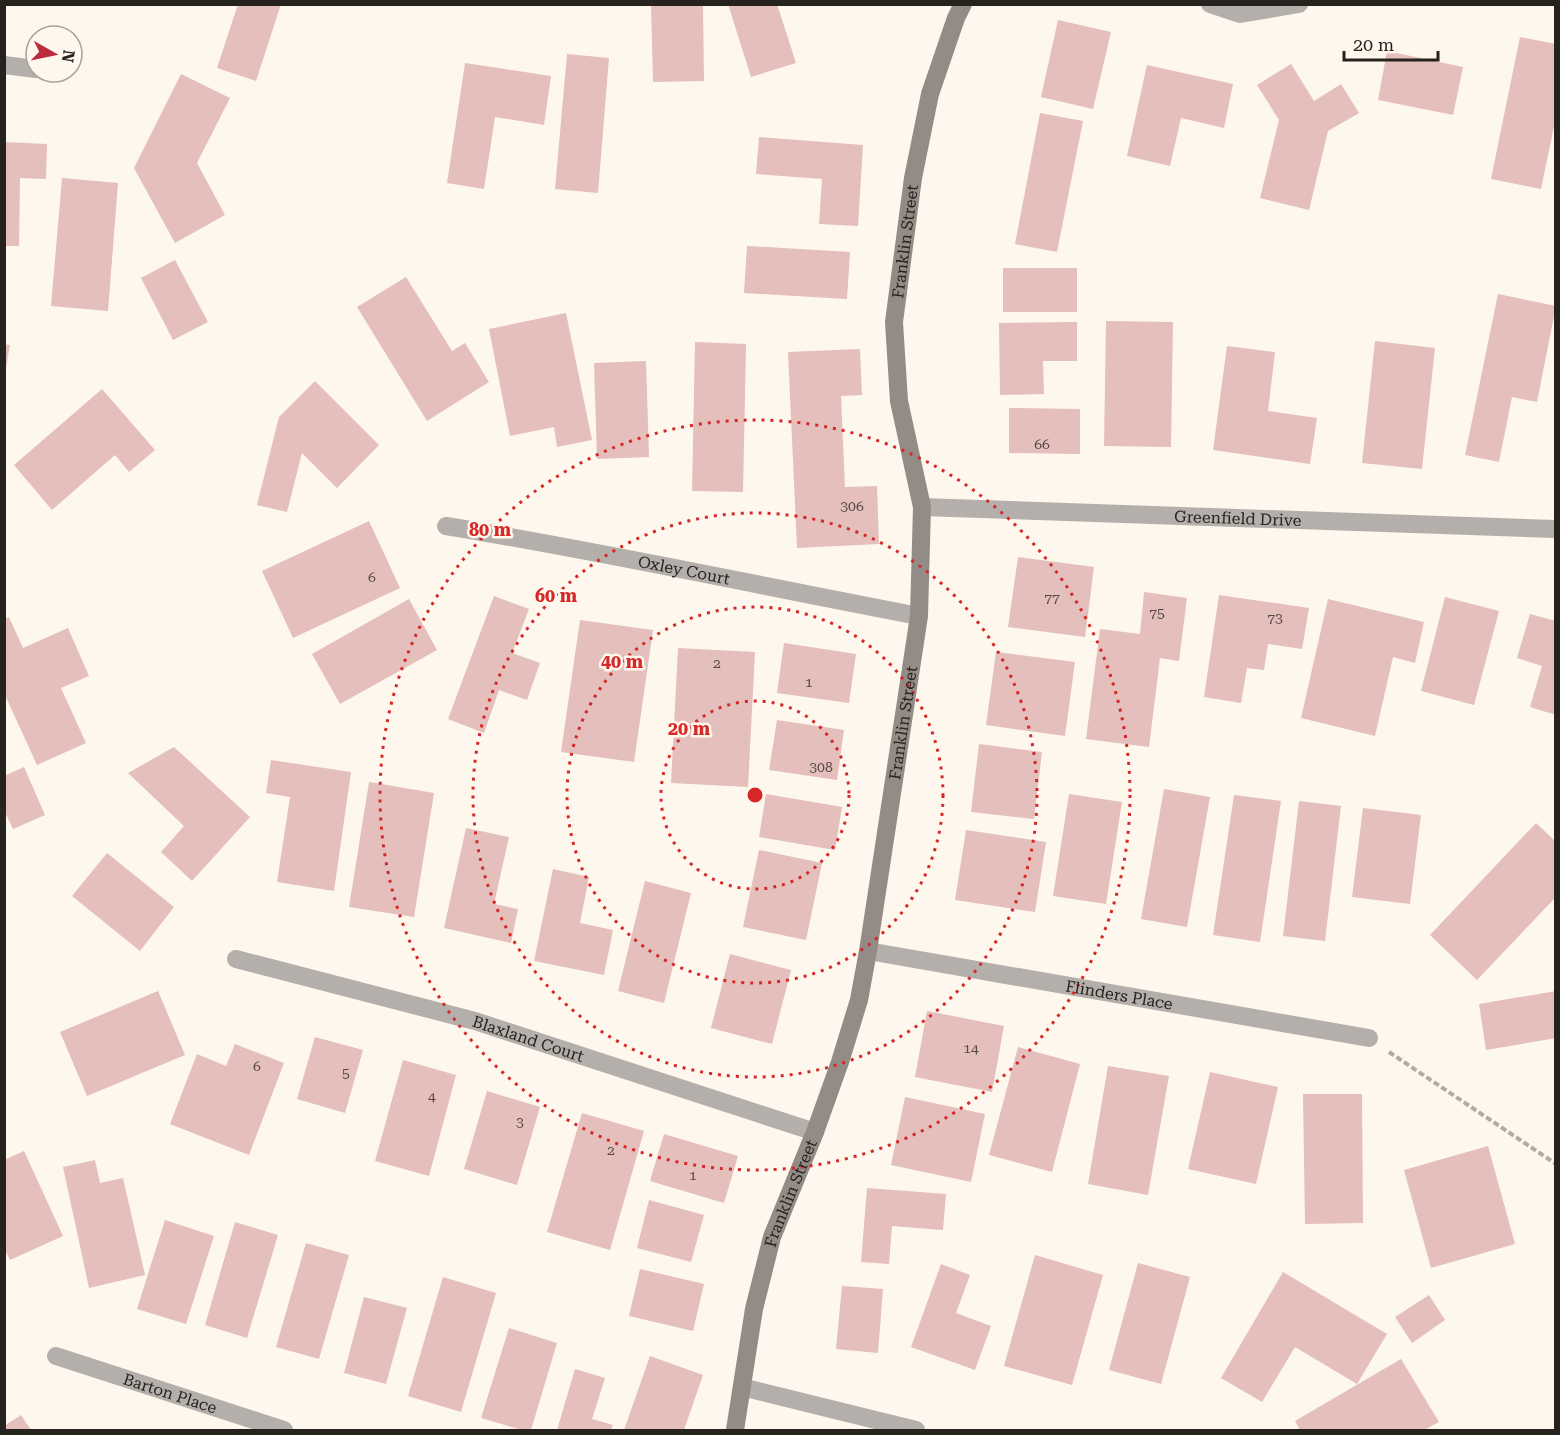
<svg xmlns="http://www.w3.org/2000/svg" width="1560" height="1435" font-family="'Roboto Serif',serif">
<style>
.building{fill:#e4bfbb}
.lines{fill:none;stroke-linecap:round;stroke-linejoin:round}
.path{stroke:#b1aba3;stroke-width:4;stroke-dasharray:6 3;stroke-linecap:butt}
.street{stroke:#b4afab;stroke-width:18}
.secondary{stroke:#938b86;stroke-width:18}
.ring{fill:none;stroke:#d62828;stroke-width:3;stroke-dasharray:3 6}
.labels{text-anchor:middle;stroke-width:5;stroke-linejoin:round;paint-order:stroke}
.number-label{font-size:14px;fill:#564945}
.street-label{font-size:16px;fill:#26221e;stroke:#fef7ed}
.centre{fill:#d62828;stroke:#fef7ed;stroke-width:3}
.ring-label{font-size:18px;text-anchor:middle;font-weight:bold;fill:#d62828;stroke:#fef7ed;stroke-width:5;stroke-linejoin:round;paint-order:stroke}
</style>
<rect width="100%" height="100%" fill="#fef7ed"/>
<!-- building -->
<path class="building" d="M238 4H281L256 81 217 68Z
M651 4H703L704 81 653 82Z
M728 4H777L796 63 751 77Z
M1058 20 1111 32 1093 109 1041 97Z
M1520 37 1556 44V117L1541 189 1491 179Z
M1387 51 1463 67 1453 115 1378 100Z
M567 54 609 58 598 193 555 189Z
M465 63 551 76 544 125 495 117 484 189 447 183Z
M1291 64 1314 101 1341 84 1359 113 1328 131 1309 210 1260 198 1279 120 1257 85Z
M1147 65 1233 84 1224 128 1181 118 1170 166 1127 156Z
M181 74 230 98 197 163 225 215 175 243 134 168Z
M1040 113 1083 121 1057 252 1015 244Z
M759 137 863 145 858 226 819 224 822 179 756 174Z
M4 142 47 144 46 179 20 178 19 246H4Z
M62 178 118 183 108 311 51 306Z
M747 246 850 252 847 299 744 293Z
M175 260 208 322 173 340 141 278Z
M1003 268H1077V312H1003Z
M406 277 452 351 465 343 489 382 427 421 357 307Z
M1498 294 1556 306 1537 402 1512 397 1499 462 1465 455Z
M566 313 592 440 557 447 554 427 510 436 489 329Z
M1106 321 1173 322 1171 447 1104 446Z
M1077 322V361H1043L1044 394 1000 395 999 323Z
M1375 341 1435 348 1422 469 1362 463Z
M695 342 746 344 743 492 692 491Z
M4 344 10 345 6 368H4Z
M1227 346 1275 352 1268 411 1317 418 1310 464 1213 450Z
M860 349 862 395 841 396 845 487 877 486 879 544 797 548 788 352Z
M646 361 649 457 597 459 594 363Z
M315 381 379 445 337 488 302 453 287 512 257 505 279 417Z
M102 389 155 450 129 472 115 455 52 510 14 465Z
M1009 408 1080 409V454L1009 453Z
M369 521 400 588 293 638 262 571Z
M1018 557 1094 567 1085 637 1008 627Z
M1144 592 1187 598 1179 661 1160 658 1149 747 1086 739 1100 629 1140 634Z
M1219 595 1309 608 1302 649 1268 644 1264 670 1247 668 1241 703 1204 697Z
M494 596 529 609 512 653 540 663 527 700 499 690 484 733 448 719Z
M1445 597 1499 611 1474 705 1421 691Z
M409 599 437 650 340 704 312 654Z
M1328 599 1424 622 1415 663 1393 657 1375 736 1301 718Z
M1530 614 1556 621V715L1530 707 1542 666 1517 658Z
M9 617 23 648 68 628 89 676 61 688 86 743 37 765 4 693V619Z
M580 620 653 630 634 762 561 752Z
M784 643 856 654 849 703 777 693Z
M678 648 755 652 748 787 671 783Z
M996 652 1075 662 1065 736 986 725Z
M777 720 844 730 837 780 769 770Z
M979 744 1042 752 1034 819 971 812Z
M174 747 250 817 192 881 161 852 184 826 128 773Z
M271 760 351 772 334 891 277 882 290 797 266 793Z
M24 767 45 815 13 829 4 810V776Z
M369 782 434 793 414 917 349 907Z
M1164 789 1210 797 1187 927 1141 919Z
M766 794 842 807 835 850 759 837Z
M1069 794 1122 802 1106 904 1053 896Z
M1234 795 1281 801 1260 942 1213 935Z
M1299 801 1341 806 1325 941 1283 936Z
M1363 808 1421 815 1410 904 1352 897Z
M1536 823 1556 842V897L1477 980 1430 935Z
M466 828 509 837 494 904 518 909 511 943 444 928Z
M966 830 1046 842 1035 912 955 900Z
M759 850 822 863 806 940 743 927Z
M107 853 174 907 140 951 72 896Z
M553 869 589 877 580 923 613 930 604 975 534 961Z
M645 881 691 893 664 1003 618 991Z
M730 954 791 970 772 1044 711 1028Z
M158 991 185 1055 87 1096 60 1032Z
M1556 991V1038L1486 1050 1479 1004Z
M927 1011 1004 1026 992 1092 915 1077Z
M315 1037 363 1050 345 1113 297 1099Z
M235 1044 284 1063 249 1155 170 1124 197 1054 226 1066Z
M1018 1047 1080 1064 1052 1172 989 1155Z
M403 1060 456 1075 429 1176 375 1161Z
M1108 1066 1169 1076 1148 1195 1088 1184Z
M1210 1072 1278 1087 1256 1184 1188 1169Z
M487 1091 540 1107 517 1185 464 1169Z
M1303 1094H1362L1363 1223 1305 1224Z
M905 1097 985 1114 971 1182 891 1165Z
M582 1113 644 1131 610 1250 547 1232Z
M664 1134 738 1156 724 1203 650 1181Z
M1488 1146 1515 1244 1431 1268 1404 1170Z
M24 1151 63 1236 10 1260 4 1248V1160Z
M95 1160 100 1183 123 1178 145 1275 89 1288 63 1167Z
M867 1188 946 1194 943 1230 892 1226 889 1264 861 1262Z
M649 1200 704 1215 691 1262 637 1248Z
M165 1220 214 1236 186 1324 137 1309Z
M235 1222 278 1235 247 1338 205 1325Z
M306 1243 349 1255 319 1359 276 1347Z
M1035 1255 1103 1275 1072 1385 1004 1366Z
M1138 1263 1190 1277 1161 1384 1109 1370Z
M941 1264 970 1275 956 1313 991 1326 975 1370 911 1347Z
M640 1269 704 1284 693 1331 629 1316Z
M1283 1272 1387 1334 1357 1384 1295 1347 1262 1402 1221 1378Z
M443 1277 496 1293 461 1412 408 1396Z
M842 1286 883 1289 878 1353 836 1349Z
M1429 1295 1445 1320 1412 1343 1395 1317Z
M364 1297 407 1308 386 1384 344 1373Z
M509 1328 557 1343 531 1430H522L481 1418Z
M650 1356 703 1375 684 1430H624Z
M1401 1359 1439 1422 1424 1430H1300L1295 1421Z
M575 1369 605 1378 592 1419 613 1425 611 1430H557Z
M21 1415 31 1430H4V1426Z"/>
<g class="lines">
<!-- path -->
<path class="path" d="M1389 1052 1556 1164"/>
<!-- street -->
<g class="street">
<path d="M1210 4 1240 14 1299 4"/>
<path d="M4 65 36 69"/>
<path id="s1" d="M922 507 1556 529"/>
<path id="s2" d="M446 526C605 552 761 586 919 616"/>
<path id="s3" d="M868 951 1369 1038"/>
<path id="s4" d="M236 959 475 1021 815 1132"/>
<path id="s5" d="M56 1356 284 1430"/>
<path d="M742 1387 916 1430"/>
</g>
<!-- secondary -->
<path class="secondary" id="s6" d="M735 1430 754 1309 772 1237 815 1132 840 1062 859 1000 868 951 919 616 922 507 899 401 894 322 913 178 930 94 956 18 963 4"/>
</g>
<!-- distance rings -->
<g class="ring">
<circle cx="755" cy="795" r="94"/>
<circle cx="755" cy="795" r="188"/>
<circle cx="755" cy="795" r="282"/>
<circle cx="755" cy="795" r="375"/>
</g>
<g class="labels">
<!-- number labels -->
<g class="number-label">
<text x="1042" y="449">66</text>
<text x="852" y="511">306</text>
<text x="372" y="582">6</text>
<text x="1052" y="603">77</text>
<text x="1157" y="618">75</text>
<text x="1275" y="623">73</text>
<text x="717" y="668">2</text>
<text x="809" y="687">1</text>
<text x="821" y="772">308</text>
<text x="971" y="1053">14</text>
<text x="257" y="1071">6</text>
<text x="346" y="1078">5</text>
<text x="432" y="1101">4</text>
<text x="520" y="1127">3</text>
<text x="611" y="1155">2</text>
<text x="693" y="1180">1</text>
</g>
<!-- street labels -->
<g class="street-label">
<text dy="6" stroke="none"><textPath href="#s6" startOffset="1216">Franklin Street</textPath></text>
<text dy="6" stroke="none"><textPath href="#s1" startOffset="316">Greenfield Drive</textPath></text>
<text dy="6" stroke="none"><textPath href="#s2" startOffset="242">Oxley Court</textPath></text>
<text dy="6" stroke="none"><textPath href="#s6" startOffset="730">Franklin Street</textPath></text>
<text dy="6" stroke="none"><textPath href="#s3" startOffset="255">Flinders Place</textPath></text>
<text dy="6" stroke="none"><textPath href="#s4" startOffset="303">Blaxland Court</textPath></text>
<text dy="6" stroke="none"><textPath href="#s6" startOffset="244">Franklin Street</textPath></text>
<text dy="6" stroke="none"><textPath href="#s5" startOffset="120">Barton Place</textPath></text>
</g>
</g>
<circle cx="755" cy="795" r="9" class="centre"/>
<g class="ring-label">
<text x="490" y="536">80 m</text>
<text x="556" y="602">60 m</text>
<text x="622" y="668">40 m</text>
<text x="689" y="735">20 m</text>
</g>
<!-- border -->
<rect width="1560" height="1435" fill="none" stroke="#26221e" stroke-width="12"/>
<!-- north arrow -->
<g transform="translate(54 54) rotate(99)"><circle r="28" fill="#fef7ed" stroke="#a8a29a" stroke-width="1.5"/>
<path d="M0-4.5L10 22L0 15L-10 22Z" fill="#bc2b3c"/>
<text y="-9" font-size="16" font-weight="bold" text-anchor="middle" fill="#26221e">N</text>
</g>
<!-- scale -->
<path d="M1344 51v9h94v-9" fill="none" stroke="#26221e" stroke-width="3"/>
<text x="1353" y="51" font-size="18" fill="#26221e" stroke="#fef7ed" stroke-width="4.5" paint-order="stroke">20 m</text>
</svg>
